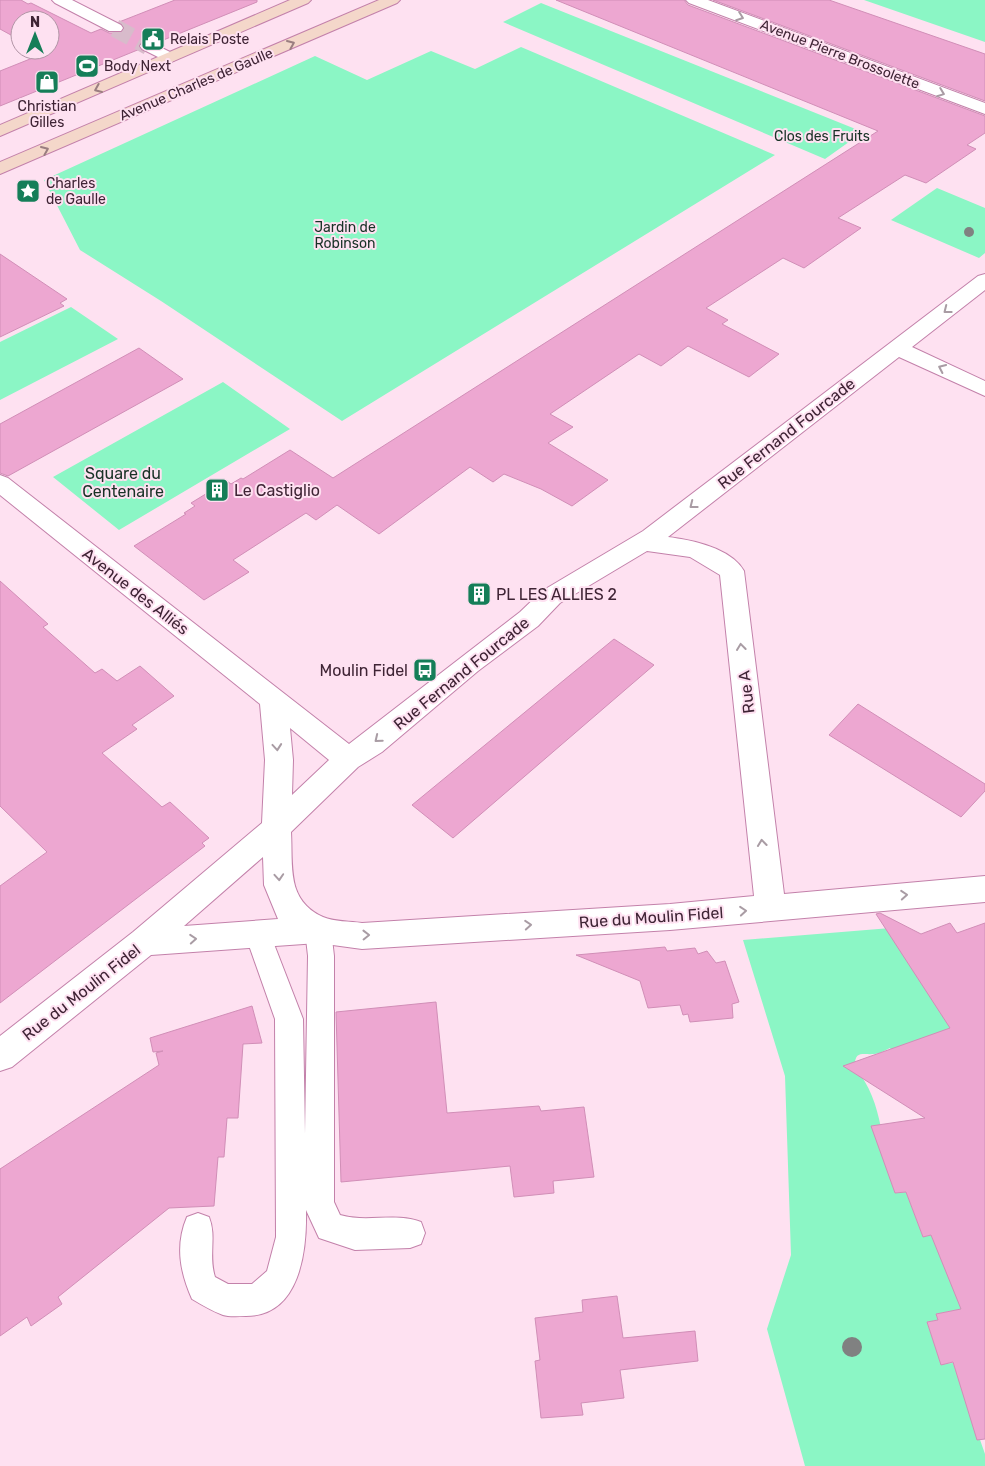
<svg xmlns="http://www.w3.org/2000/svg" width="985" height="1466" font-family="Rubik,sans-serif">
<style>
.green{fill:#8bf6c5}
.building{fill:#eda7d1;stroke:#d18eb7}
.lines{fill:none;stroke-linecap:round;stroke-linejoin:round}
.minor-tunnel{stroke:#d8bbcb;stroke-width:18;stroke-dasharray:18 9;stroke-linecap:butt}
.service-casing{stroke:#c381aa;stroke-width:2}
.minor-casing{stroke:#c381aa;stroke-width:2}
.secondary-casing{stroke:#c381aa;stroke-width:2}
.service{fill:#fff;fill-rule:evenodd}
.minor{fill:#fff;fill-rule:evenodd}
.secondary{fill:#f4d7ca;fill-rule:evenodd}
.tree{fill:#808181}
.oneway{stroke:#a99ca4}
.oneway2{stroke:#9a7e80}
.labels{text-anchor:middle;stroke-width:4;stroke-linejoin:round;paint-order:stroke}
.far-poi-label{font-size:14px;fill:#3f2435;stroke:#fee1f1;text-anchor:start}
.far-street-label{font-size:14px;fill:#3f2435;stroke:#fee1f1}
.far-park-label{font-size:14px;fill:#183226;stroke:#fee1f1}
.street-label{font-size:16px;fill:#3f2435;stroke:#fee1f1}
.park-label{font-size:16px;fill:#183226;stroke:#fee1f1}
.poi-label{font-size:16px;fill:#3f2435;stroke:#fee1f1;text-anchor:start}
</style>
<rect width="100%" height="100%" fill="#fee1f1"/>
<!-- green -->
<path class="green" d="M864 0H985V42Z
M541 3 863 132 825 159 503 22Z
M521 47 775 155 342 421 161 301 80 250 44 180 315 56 367 80 431 51 475 69Z
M937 188 985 208V253L979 258 891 220Z
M71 307 118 339 0 400V342Z
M223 382 290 429 119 530 53 477Z
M903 927 970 1037 895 1057 890 1048C886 1050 879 1054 874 1054 862 1055 854 1050 855 1068 885 1102 881 1151 895 1193L906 1192 923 1237 931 1235 977 1306 936 1314 938 1320 927 1322 941 1364 953 1363 985 1454V1466H805L767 1329 791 1255 785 1076 743 940Z"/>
<!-- building -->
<path class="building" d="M0 0H21L28 4 31 3 91 33 101 29 109 33H121L125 27 119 22 175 0H257V2L156 43 149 39 141 41 138 45 140 49 0 106V71L45 53 38 50H50V20H20V40L0 29Z
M556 0H684L688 5 985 116V133L967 145 976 149 926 183 905 175 838 218 861 228 804 268 783 258 706 308 728 320 722 324 779 354 749 377 688 346 661 366 639 354 550 414 573 427 548 443 608 480 572 506 541 489 504 474 493 482 470 467 379 534 337 505 316 520 306 513 233 560 249 572 204 600 134 546 186 514 184 513 195 506 191 503 227 481 231 484 241 478 243 479 290 450 333 478 878 131Z
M713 0H829L985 54V101Z
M0 254 67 299 60 303 64 306 0 337Z
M139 348 183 379 8 476 0 473V424Z
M0 581 48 624 43 627 95 673 102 669 117 681 140 666 174 696 132 725 137 729 102 753 162 807 170 802 209 838 202 843 205 846 0 1003V886L47 852 0 806Z
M614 639 654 665 453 838 412 805Z
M858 704 985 784V791L961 817 829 735Z
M880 913 921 934 950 923 957 933 985 923V1439L977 1440 953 1362 941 1365 927 1322 938 1320 936 1314 961 1309 931 1235 923 1237 906 1192 895 1193 871 1126 925 1118 843 1066 950 1028 876 914Z
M665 947 667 951 695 948 698 954 707 951 716 963 725 961 739 1002 732 1004 733 1018 690 1022 688 1014 683 1015 680 1005 648 1008 640 981 576 955Z
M436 1002 447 1113 539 1106 541 1111 584 1107 594 1177 553 1181 554 1193 514 1197 510 1166 341 1182 336 1012Z
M252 1006 262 1043 243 1044 238 1118H227L224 1157H218L214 1206 169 1208 58 1297 62 1304 31 1326 27 1317 0 1336V1169L159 1065 156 1053 163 1051 153 1052 150 1038Z
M617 1296 623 1338 695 1331 698 1361 620 1370 624 1398 581 1403 583 1415 541 1418 535 1361 540 1360 535 1318 583 1312 582 1300Z"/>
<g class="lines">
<!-- minor-tunnel -->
<path class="minor-tunnel" d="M115 28 148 46"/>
<!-- service casing -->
<g class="service-casing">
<path id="service" d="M318 918 327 922 331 930 334 956V1202L340 1215C367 1223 396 1212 421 1222L425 1233 421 1244 410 1248 355 1250 319 1238 306 1210C307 1251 300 1316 246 1316 238 1316 229 1317 223 1315 212 1311 202 1305 192 1299 180 1272 175 1245 187 1217L198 1213 209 1217C217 1237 208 1255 215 1277L228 1284H252L267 1271 276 1237 275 1019 245 934 249 926 258 922 267 926 303 1019 305 1134 308 956 305 930 309 922Z"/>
</g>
<!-- minor casing -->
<g class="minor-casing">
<path id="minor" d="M52 0H72L121 25 123 28 121 31H109L55 3Z
M686 0H708L985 103V114L689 3Z
M148 41 176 55 178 58 170 63 142 49 140 46 142 43Z
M985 274V290L912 347 985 381V396L899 357 668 537C692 540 731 548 744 571L784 894 985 876V902L670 930 362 949 318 943 151 955 12 1067 0 1071V1036L133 932 262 823 265 760 260 704 0 495V475L8 478 349 744 520 612 542 591 643 531 978 276ZM647 551 690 557 720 575 754 896 670 904 362 923C350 921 334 922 323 917 286 900 293 867 291 832L358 767 382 752 478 671 538 626 560 603ZM290 728 329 760 292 795 293 760ZM263 857 264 885 278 919 184 926Z"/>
</g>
<!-- secondary casing -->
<g class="secondary-casing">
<path id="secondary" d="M290 0H311L308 3 0 136V125Z
M379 0H400L397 3 0 174V162Z"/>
</g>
<!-- service -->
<use href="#service" class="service"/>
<!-- minor -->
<use href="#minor" class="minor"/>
<!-- secondary -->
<use href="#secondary" class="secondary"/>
</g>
<!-- trees -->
<g class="tree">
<circle cx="969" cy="232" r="5"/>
<circle cx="852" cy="1347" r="10"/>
</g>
<!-- one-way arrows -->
<defs><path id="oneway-chevron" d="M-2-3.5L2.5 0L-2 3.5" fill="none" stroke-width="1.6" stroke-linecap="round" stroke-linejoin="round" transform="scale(1.25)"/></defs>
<g class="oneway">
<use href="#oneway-chevron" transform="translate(740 17) rotate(20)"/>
<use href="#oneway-chevron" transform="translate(941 93) rotate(21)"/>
<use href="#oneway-chevron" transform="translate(947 310) rotate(142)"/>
<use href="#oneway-chevron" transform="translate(942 368) rotate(-155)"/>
<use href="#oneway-chevron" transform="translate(693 505) rotate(142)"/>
<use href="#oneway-chevron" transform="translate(741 647) rotate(-97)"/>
<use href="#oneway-chevron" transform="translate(378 739) rotate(141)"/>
<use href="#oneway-chevron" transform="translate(277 747) rotate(85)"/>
<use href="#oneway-chevron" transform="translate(762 843) rotate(-96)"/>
<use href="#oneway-chevron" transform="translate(279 877) rotate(86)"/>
<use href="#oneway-chevron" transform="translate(904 895) rotate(-4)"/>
<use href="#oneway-chevron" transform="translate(743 911) rotate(-5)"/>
<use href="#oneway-chevron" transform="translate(528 925) rotate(-4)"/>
<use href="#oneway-chevron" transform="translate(366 935) rotate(-1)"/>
<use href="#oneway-chevron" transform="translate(193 939) rotate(-4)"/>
</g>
<g class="oneway2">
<use href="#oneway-chevron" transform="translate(291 44) rotate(-23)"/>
<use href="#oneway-chevron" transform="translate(98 89) rotate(157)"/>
<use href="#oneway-chevron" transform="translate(45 150) rotate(-23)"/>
</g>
<!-- icons -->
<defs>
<g id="civic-square" transform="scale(1.25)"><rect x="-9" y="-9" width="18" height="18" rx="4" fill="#157e58" stroke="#fee1f1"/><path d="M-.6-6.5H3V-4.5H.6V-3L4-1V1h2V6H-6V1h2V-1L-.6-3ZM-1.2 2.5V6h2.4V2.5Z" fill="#fff"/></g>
<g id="stadium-square" transform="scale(1.25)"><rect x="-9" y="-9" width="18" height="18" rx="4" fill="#157e58" stroke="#fee1f1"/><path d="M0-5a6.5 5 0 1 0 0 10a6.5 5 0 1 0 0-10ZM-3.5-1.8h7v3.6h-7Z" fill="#fff"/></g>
<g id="shop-square" transform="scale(1.25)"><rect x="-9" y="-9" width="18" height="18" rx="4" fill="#157e58" stroke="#fee1f1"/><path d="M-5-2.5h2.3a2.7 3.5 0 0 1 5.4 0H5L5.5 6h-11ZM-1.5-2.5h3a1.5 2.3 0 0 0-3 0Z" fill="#fff"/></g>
<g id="sight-square" transform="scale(1.25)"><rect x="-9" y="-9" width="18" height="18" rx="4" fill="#157e58" stroke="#fee1f1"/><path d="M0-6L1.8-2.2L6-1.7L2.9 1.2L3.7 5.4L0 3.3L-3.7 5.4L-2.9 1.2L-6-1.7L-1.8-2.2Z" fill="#fff"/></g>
<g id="building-square" transform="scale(1.25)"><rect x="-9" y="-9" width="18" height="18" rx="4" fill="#157e58" stroke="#fee1f1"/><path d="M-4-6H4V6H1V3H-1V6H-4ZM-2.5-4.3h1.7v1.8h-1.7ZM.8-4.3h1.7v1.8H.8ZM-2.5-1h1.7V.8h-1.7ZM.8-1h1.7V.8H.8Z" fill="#fff"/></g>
<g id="bus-square" transform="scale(1.25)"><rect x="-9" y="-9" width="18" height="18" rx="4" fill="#157e58" stroke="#fee1f1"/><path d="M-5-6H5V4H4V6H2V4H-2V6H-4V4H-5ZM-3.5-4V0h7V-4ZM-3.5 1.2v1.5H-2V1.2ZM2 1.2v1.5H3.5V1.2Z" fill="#fff"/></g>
</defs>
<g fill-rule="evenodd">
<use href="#civic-square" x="153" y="39"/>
<use href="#stadium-square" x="87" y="66"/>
<use href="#shop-square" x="47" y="82"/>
<use href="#sight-square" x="28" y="191"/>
<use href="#building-square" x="217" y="490"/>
<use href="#building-square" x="479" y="594"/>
<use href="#bus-square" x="425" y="670"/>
</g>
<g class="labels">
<!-- far-poi labels -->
<g class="far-poi-label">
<text x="170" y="44">Relais Poste</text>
<text x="104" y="71">Body Next</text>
<text x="47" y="111" text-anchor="middle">Christian<tspan x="47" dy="16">Gilles</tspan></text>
<text x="46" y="188">Charles<tspan x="46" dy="16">de Gaulle</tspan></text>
</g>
<!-- far-street labels -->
<g class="far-street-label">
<text transform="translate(840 54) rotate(21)" y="5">Avenue Pierre Brossolette</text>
<text transform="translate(196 84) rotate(-23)" y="5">Avenue Charles de Gaulle</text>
</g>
<!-- far-park labels -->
<g class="far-park-label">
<text x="822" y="141">Clos des Fruits</text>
<text x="345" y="232">Jardin de<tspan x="345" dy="16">Robinson</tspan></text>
</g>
<!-- street labels -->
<g class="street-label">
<text transform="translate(786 433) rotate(-38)" y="6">Rue Fernand Fourcade</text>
<text transform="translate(136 591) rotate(38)" y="6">Avenue des Alliés</text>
<text transform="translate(461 673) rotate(-39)" y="6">Rue Fernand Fourcade</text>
<text transform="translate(746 692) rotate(-97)" y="6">Rue A</text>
<text transform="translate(651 917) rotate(-4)" y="6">Rue du Moulin Fidel</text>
<text transform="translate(81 992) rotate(-38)" y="6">Rue du Moulin Fidel</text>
</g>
<!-- park labels -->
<g class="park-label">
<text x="123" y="479">Square du<tspan x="123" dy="18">Centenaire</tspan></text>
</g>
<!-- poi labels -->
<g class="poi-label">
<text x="234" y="496">Le Castiglio</text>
<text x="496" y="600">PL LES ALLIES 2</text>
<text x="408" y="676" text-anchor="end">Moulin Fidel</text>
</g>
</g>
<!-- north arrow -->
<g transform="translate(35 35)"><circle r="24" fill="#fee1f1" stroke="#b295a6"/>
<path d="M0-4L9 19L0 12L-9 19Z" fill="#157e58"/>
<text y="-8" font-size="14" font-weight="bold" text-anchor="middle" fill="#3f2435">N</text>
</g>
</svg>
